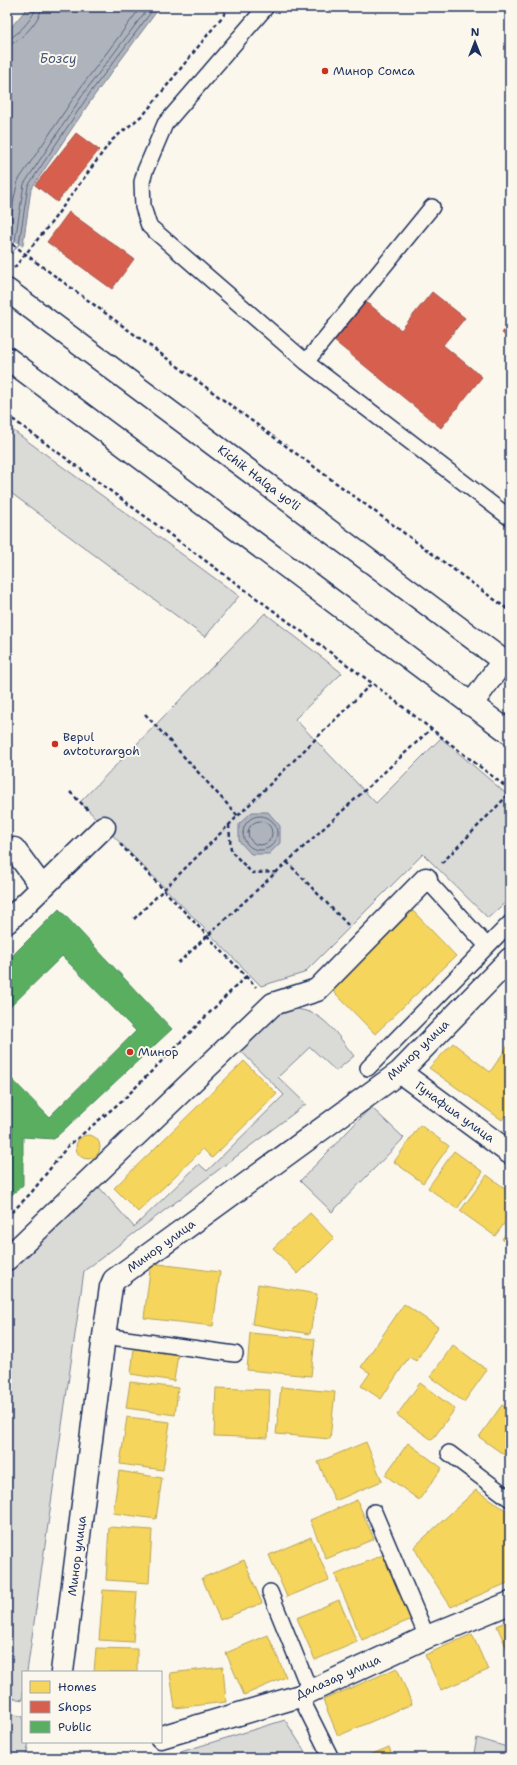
<svg xmlns="http://www.w3.org/2000/svg" width="517" height="1765" font-family="'Shantell Sans',sans-serif">
<style>
.green{fill:#dadad7;stroke:#7a849a}
.water{fill:#afb3bb;stroke:#747e96}
.pier{fill:#fbf7ec}
.homes{fill:#f6d55c;stroke:#b4a35d}
.shops{fill:#d6604d;stroke:#9e5152}
.public{fill:#5aae61;stroke:#478860}
.lines{fill:none;stroke-linecap:round;stroke-linejoin:round}
.shore{stroke:#566483;stroke-width:1}
.lane-casing{stroke:#1b2f5e;stroke-width:18}
.street-casing{stroke:#1b2f5e;stroke-width:25}
.highway-casing{stroke:#1b2f5e;stroke-width:25}
.path{stroke:#1b2f5e;stroke-width:2.5;stroke-dasharray:4 3;stroke-linecap:butt}
.lane{stroke:#fbf7ec;stroke-width:15}
.street{stroke:#fbf7ec;stroke-width:22}
.highway{stroke:#fbf7ec;stroke-width:22}
.path-bridge{stroke:#1b2f5e;stroke-width:2.5;stroke-dasharray:4 3;stroke-linecap:butt}
.poi-dot{fill:#c8321e;stroke:#fbf7ec;stroke-width:1.5}
.labels{text-anchor:middle;stroke-width:4;stroke-linejoin:round;paint-order:stroke}
.poi-label{font-size:12px;fill:#1b2f5e;stroke:#fbf7ec;text-anchor:start}
.street-label{font-size:12px;fill:#1b2f5e;stroke:#fbf7ec}
.water-label{font-size:13px;font-style:italic;fill:#47577a;stroke:#fbf7ec}
</style>
<rect width="100%" height="100%" fill="#fbf7ec"/>
<filter id="ink" filterUnits="userSpaceOnUse"><feTurbulence type="fractalNoise" baseFrequency=".025" numOctaves="2"/><feDisplacementMap in="SourceGraphic" scale="8" xChannelSelector="R" yChannelSelector="G"/><feConvolveMatrix kernelMatrix="1 2 1 2 8 2 1 2 1" color-interpolation-filters="sRGB"/></filter>
<g filter="url(#ink)">
<!-- green -->
<path class="green" d="M7 426 239 596 205 637 7 490Z
M265 613 342 673 295 719 376 803 441 738 510 797V898L488 918 423 854 304 973 261 986 80 802Z
M293 1009C324 1010 336 1034 354 1056L336 1071 310 1047 278 1077 306 1104 84 1271 27 1672H23V1700L7 1697V1274L98 1186 134 1227 199 1164 207 1171 284 1095 239 1049 273 1015Z
M371 1107 404 1138 332 1212 300 1181Z
M7 1714 23 1716V1742H29L26 1757 40 1758H7Z
M285 1720 309 1758H161Z
M477 1738 510 1748V1758H473Z"/>
<!-- water -->
<path class="water" d="M28 7H160L94 96 31 189 23 245 7 265V32Z
M252 812H268L280 826V843L269 854H251L239 841V824Z"/>
<!-- pier -->
<path class="pier" d="M7 235 24 248 7 267Z"/>
<!-- homes -->
<path class="homes" d="M413 911 456 956 375 1034 331 989Z
M453 1043 490 1072 510 1043V1108L502 1120 429 1068Z
M244 1061 277 1094 212 1158 203 1149 138 1212 114 1188Z
M420 1125 449 1146 423 1183 394 1162Z
M76 1147a12 12 0 1 1 24 0a12 12 0 1 1-24 0Z
M454 1151 483 1172 457 1209 428 1188Z
M487 1175 510 1192V1216L495 1236 460 1211Z
M310 1213 334 1238 298 1274 273 1248Z
M510 1228V1245L502 1239Z
M151 1263 220 1272 213 1326 144 1318Z
M258 1284 317 1294 310 1334 252 1324Z
M404 1304 438 1327 416 1361 409 1357 381 1399 361 1386 370 1373 361 1367Z
M250 1333 315 1339 311 1376 247 1370Z
M453 1345 487 1370 464 1402 430 1377Z
M134 1348 178 1354 174 1381 131 1374Z
M130 1382 178 1388 175 1415 126 1408Z
M420 1383 455 1409 432 1440 397 1415Z
M281 1387 335 1392 330 1439 276 1434Z
M216 1388 270 1390 268 1438 214 1436Z
M502 1405 510 1411V1459L479 1437Z
M127 1417 170 1422 163 1470 120 1464Z
M366 1442 382 1481 335 1501 318 1462Z
M408 1443 442 1468 419 1500 385 1475Z
M119 1471 162 1478 156 1519 113 1513Z
M476 1490 510 1513V1582L451 1607 423 1564 414 1547Z
M357 1500 374 1539 326 1559 310 1520Z
M109 1527 152 1530 149 1583 106 1580Z
M311 1537 329 1580 287 1597 269 1555Z
M385 1554 412 1619 362 1640 335 1575Z
M244 1560 262 1603 220 1620 202 1578Z
M103 1590 137 1592 133 1642 99 1640Z
M339 1600 357 1642 315 1660 297 1618Z
M510 1620V1656L497 1626Z
M472 1634 488 1670 441 1690 425 1655Z
M268 1635 286 1677 244 1695 226 1653Z
M96 1648 137 1649V1672H94Z
M223 1667 226 1702 175 1708 170 1673Z
M397 1668 412 1704 338 1736 323 1700Z
M389 1747 393 1758H363Z"/>
<!-- shops -->
<path class="shops" d="M76 133 99 150 57 202 35 185Z
M69 212 134 259 112 289 47 242Z
M432 292 465 318 443 345 482 377 441 428 333 340 365 301 401 330Z
M510 323V339L502 333Z"/>
<!-- public -->
<path class="public" d="M59 909 172 1029 54 1139 23 1137V1185L7 1199V1074L49 1117 136 1031 62 956 7 1010V961Z"/>
<g class="lines">
<!-- shore -->
<path class="shore" d="M7 39C16 38 35 16 36 7
M7 45C19 44 41 19 42 7
M7 242 9 239 14 198 18 181 81 87 141 7
M7 251 15 241 24 184 86 90 149 7
M7 259 19 244 28 186 90 93 155 7
M243 833a17 17 0 1 1 34 0a17 17 0 1 1-34 0Z
M248 833a12 12 0 1 1 24 0a12 12 0 1 1-24 0Z"/>
<!-- lane casing -->
<g class="lane-casing">
<path id="lane" d="M266 7 165 124 145 171 142 182 143 207 149 226 306 362 510 518
M306 362 432 207
M426 879 487 946
M368 1068 510 923
M104 1336 235 1354
M449 1453 510 1499
M374 1512 427 1637
M270 1592 310 1691
M300 1696 331 1758"/>
</g>
<!-- street casing -->
<g class="street-casing">
<path id="street" d="M14 849 42 887
M7 922 104 827
M400 1072 510 1153
M7 1259 273 1004 317 990 426 879
M62 1672 104 1336 111 1287 114 1280 400 1072 510 959
M161 1737 300 1696 427 1637 510 1603"/>
</g>
<!-- highway casing -->
<g class="highway-casing">
<path id="highway" d="M7 290 510 666
M7 358 510 733
M471 705 503 661"/>
</g>
<!-- path -->
<path class="path" d="M36 262 510 611
M14 268 51 223 111 141 145 113 230 7
M7 415 372 683 510 790
M145 714 238 816
M70 792 88 810
M229 825 231 851 252 873 276 872
M120 844 256 987
M287 862 348 925
M442 863 510 793
M134 919 372 683
M7 951 12 946
M178 963 431 729
M7 1217 31 1193 67 1147 124 1099 246 976"/>
<!-- lane -->
<use href="#lane" class="lane"/>
<!-- street -->
<use href="#street" class="street"/>
<!-- highway -->
<use href="#highway" class="highway"/>
<!-- path-bridge -->
<path class="path-bridge" d="M7 240 36 262"/>
</g>
</g>
<!-- markers -->
<g class="poi-dot">
<circle cx="325" cy="71" r="4"/>
<circle cx="55" cy="744" r="4"/>
<circle cx="130" cy="1052" r="4"/>
</g>
<g class="labels">
<!-- poi labels -->
<g class="poi-label">
<text x="333" y="75">Минор Сомса</text>
<text x="63" y="741">Bepul<tspan x="63" dy="14">avtoturargoh</tspan></text>
<text x="138" y="1056">Минор</text>
</g>
<!-- street labels -->
<g class="street-label">
<text transform="translate(259 478) rotate(37)" y="4">Kichik Halqa yo'li</text>
<text transform="translate(418 1050) rotate(-44)" y="4">Минор улица</text>
<text transform="translate(455 1112) rotate(36)" y="4">Гунафша улица</text>
<text transform="translate(161 1246) rotate(-36)" y="4">Минор улица</text>
<text transform="translate(77 1556) rotate(-83)" y="4">Минор улица</text>
<text transform="translate(338 1677) rotate(-24)" y="4">Далазар улица</text>
</g>
<!-- water labels -->
<g class="water-label">
<text x="58" y="63">Бозсу</text>
</g>
</g>
<!-- margin -->
<rect width="517" height="1765" fill="none" stroke="#fbf7ec" stroke-width="24"/>
<rect x="12" y="12" width="493" height="1741" fill="none" stroke="#1b2f5e" stroke-width="1.5" filter="url(#ink)"/>
<!-- legend -->
<rect x="22" y="1671" width="140" height="72" fill="#fbf7ec" stroke="#a1a7b3"/>
<rect x="30" y="1681" width="20" height="12" fill="#f6d55c" stroke="#a1a7b3"/>
<text x="58" y="1691" font-size="12" fill="#1b2f5e">Homes</text>
<rect x="30" y="1701" width="20" height="12" fill="#d6604d" stroke="#a1a7b3"/>
<text x="58" y="1711" font-size="12" fill="#1b2f5e">Shops</text>
<rect x="30" y="1721" width="20" height="12" fill="#5aae61" stroke="#a1a7b3"/>
<text x="58" y="1731" font-size="12" fill="#1b2f5e">Public</text>
<!-- north arrow -->
<g transform="translate(475 42)" stroke="#fbf7ec" stroke-width="3" paint-order="stroke">
<path d="M0-3L7 15L0 10L-7 15Z" fill="#1b2f5e"/>
<text y="-6" font-size="11" font-weight="bold" text-anchor="middle" fill="#1b2f5e">N</text>
</g>
</svg>
